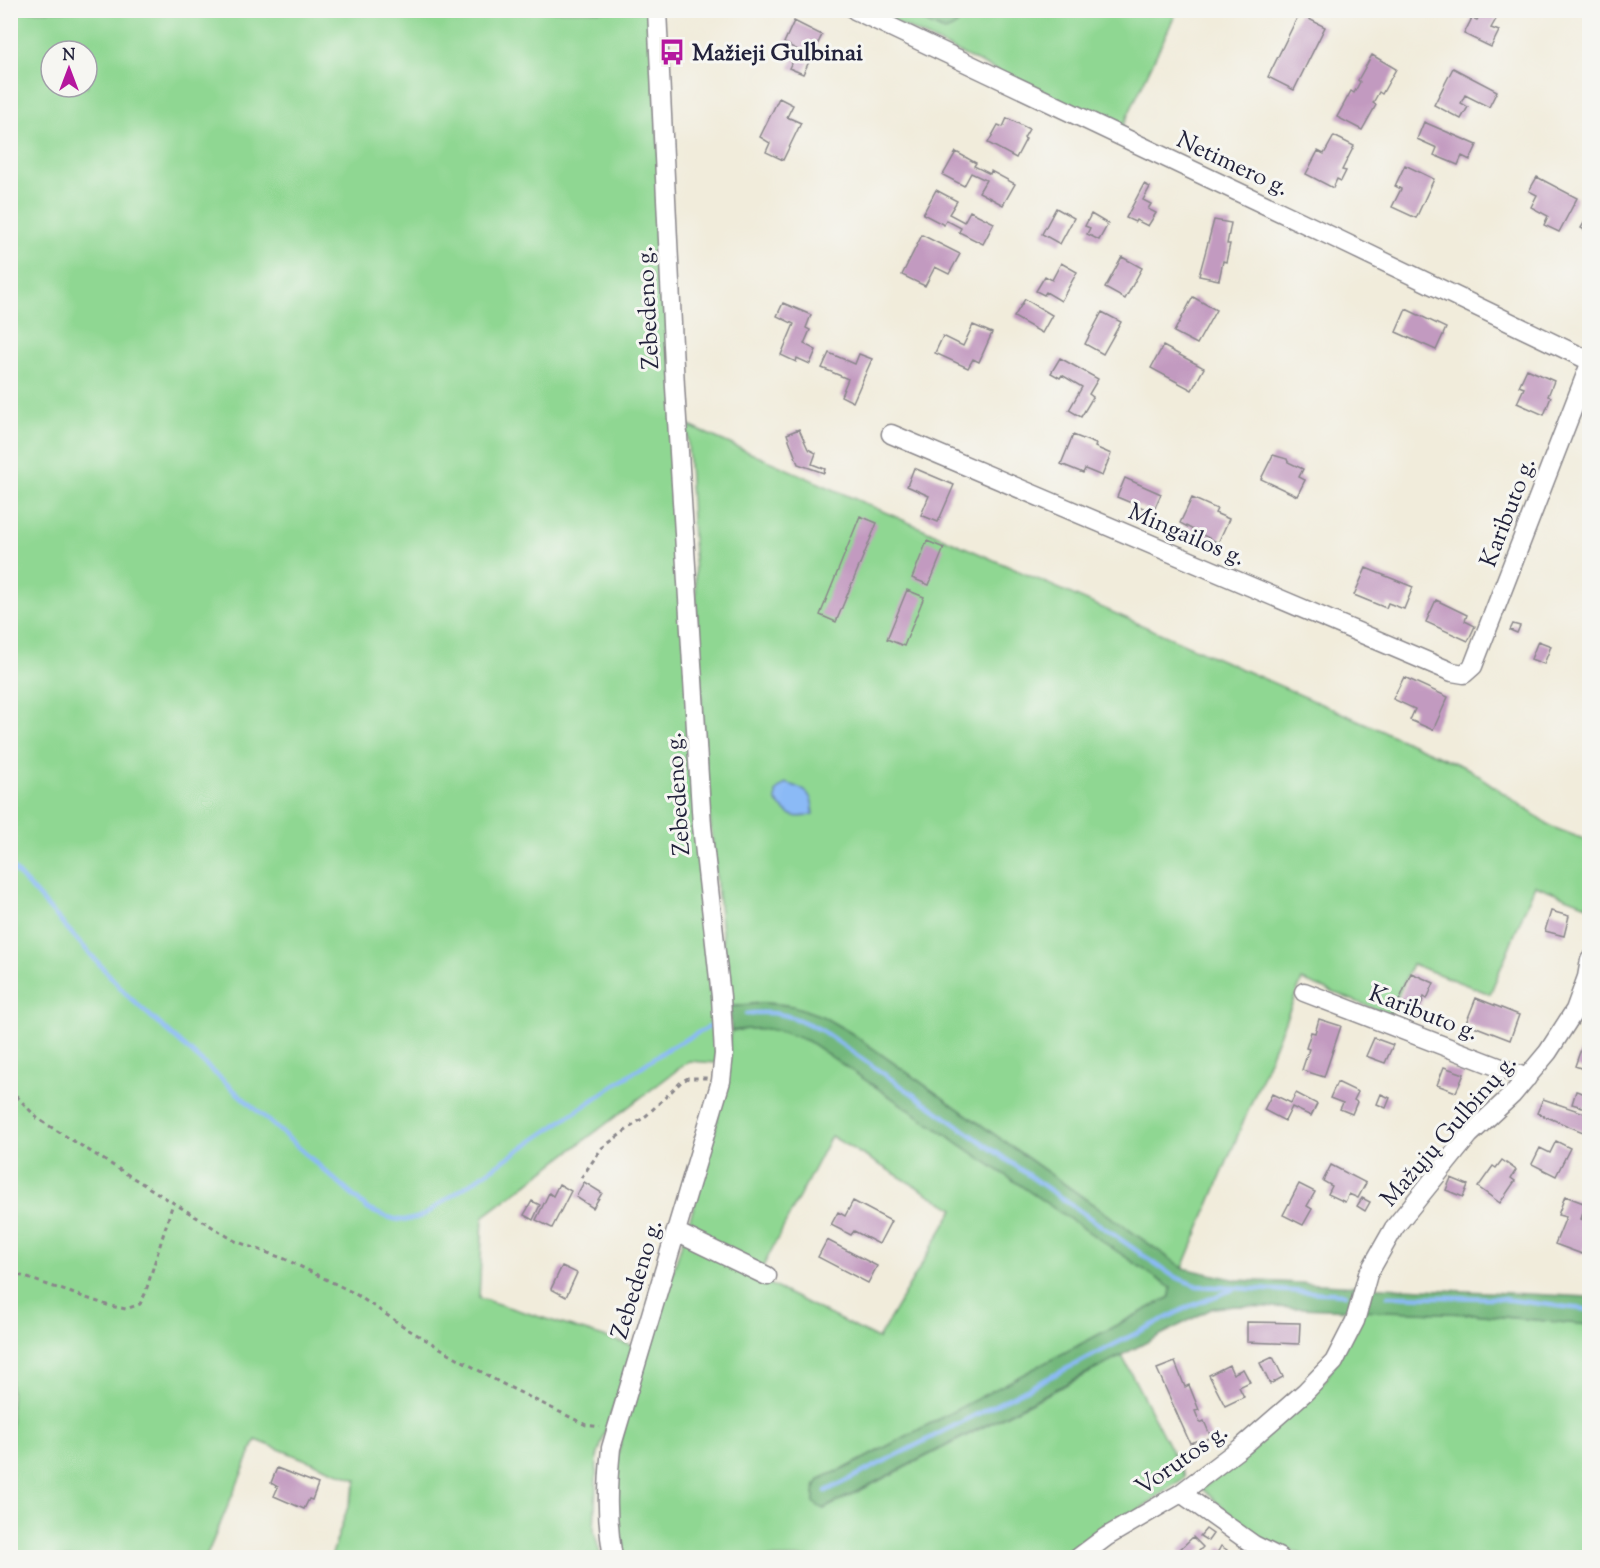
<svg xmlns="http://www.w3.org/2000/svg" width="1600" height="1568" font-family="'Sorts Mill Goudy',serif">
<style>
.green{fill:#8fd792;stroke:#587c66;stroke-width:1.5;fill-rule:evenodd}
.forest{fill:#73b87c;stroke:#4a6d5c;stroke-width:1.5}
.water{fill:#8bbaf6;stroke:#566e98;stroke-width:1.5}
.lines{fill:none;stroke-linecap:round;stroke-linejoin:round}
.stream{stroke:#8bbaf6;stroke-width:4.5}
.building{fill:#c29ac0}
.minor-casing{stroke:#8a878b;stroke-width:21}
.path{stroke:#8a878b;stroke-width:3;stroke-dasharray:4.5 4.5;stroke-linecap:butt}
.minor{stroke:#fff;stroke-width:18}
.labels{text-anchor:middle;stroke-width:6;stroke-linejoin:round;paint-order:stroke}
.poi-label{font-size:24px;font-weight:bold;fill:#22223b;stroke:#f6f6f2;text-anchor:start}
.street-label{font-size:24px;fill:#22223b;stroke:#f6f6f2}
</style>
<rect width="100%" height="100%" fill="#f6f6f2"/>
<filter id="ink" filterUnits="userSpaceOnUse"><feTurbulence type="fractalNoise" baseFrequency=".0167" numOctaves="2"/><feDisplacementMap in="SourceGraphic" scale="12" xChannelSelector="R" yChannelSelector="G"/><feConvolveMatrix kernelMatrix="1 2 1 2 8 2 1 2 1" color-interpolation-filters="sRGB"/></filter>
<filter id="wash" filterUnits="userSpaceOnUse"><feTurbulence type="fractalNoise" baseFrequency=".008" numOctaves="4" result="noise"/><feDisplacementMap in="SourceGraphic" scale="24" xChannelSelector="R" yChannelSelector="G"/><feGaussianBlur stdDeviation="1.35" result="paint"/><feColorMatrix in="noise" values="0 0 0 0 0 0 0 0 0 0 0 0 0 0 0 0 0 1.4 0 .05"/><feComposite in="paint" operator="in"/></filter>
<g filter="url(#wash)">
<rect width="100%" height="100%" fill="#f1ecdb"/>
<!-- green -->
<path class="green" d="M11 11H650L715 1023 716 1063 689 1061 483 1217 479 1298 633 1346 597 1457 594 1531 601 1557H331L357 1480 256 1440 206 1557 11 1558ZM51 51H87V87H51Z
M872 11H903L944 31 957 25 963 11H1177L1121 130Z
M687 425 1469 769 1552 827 1589 841V906L1535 885 1490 994 1412 964 1390 1015 1302 980 1183 1268 851 1033C824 1017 796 1002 763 1003 752 1003 741 1005 730 1007L706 782Z
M756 1028 776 1029 808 1041 1171 1288 1170 1297 844 1469 819 1479 824 1509 1122 1356 1185 1477 1072 1557 619 1558 612 1481 627 1414 694 1206 716 1126 731 1031ZM831 1136 954 1209 878 1339 757 1278Z
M1364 1310 1473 1314 1589 1325V1557H1308L1258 1538 1202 1489 1325 1381Z"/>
<!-- forest -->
<path class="forest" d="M903 11H963C959 22 956 29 944 31Z
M763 1003 793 1006 822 1016 851 1033 1183 1268 1237 1280 1589 1297V1325L1473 1314 1236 1306 1213 1308 823 1509 814 1503C812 1477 823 1477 844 1469L1170 1297 1171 1288 808 1041C775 1029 766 1026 731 1031L730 1007Z"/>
<!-- water -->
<path class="water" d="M786 783C804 789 814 792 813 814 795 821 788 815 776 801V791Z"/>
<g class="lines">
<!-- stream -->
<path class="stream" d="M10 865 129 997 369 1210C390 1218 402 1225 424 1215L669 1048 715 1024
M746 1014C777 1010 793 1016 821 1030L1173 1276 1197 1286 1345 1294
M1388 1296 1494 1298 1590 1310
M826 1491 1188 1307 1232 1290"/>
</g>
<g id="blocks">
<!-- building -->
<path class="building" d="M1482 10H1492L1499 14 1491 28 1499 31 1491 47 1464 34 1472 18 1477 20Z
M1299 14 1325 27 1294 90 1268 77Z
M794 21 822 35 803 74 789 68 798 50 784 43Z
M1372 55 1396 69 1382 94 1379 92 1373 103 1376 105 1362 130 1337 117 1351 91 1354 93 1360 82 1358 80Z
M1453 68 1497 91 1489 107 1465 95 1461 103 1468 107 1461 119 1434 105Z
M779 98 793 105 787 117 801 123 783 160 766 152 770 143 760 137Z
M1007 118 1029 129 1024 138 1026 139 1016 158 988 143 998 125 1003 127Z
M1424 122 1477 145 1470 160 1462 156 1458 165 1434 155 1437 148 1417 139Z
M1334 136 1354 146 1342 170 1346 171 1341 181 1337 179 1333 188 1306 174 1318 151 1324 154Z
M956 152 976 163 974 166 990 174 991 171 1015 184 1003 205 979 192 986 180 971 173 964 186 943 175Z
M1405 165 1434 179 1416 218 1392 207 1401 189 1395 186Z
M1537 177 1577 198 1559 232 1544 225 1548 216 1531 207 1537 195 1529 191Z
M1144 184 1150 187 1143 200 1151 204 1148 209 1156 213 1148 226 1136 220 1135 222 1126 218Z
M936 190 957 201 949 214 964 222 970 211 994 223 983 244 959 232 961 228 946 220 944 225 923 214Z
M1056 208 1074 218 1060 244 1042 234Z
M1590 213V233L1581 228Z
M1091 214 1108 224 1099 240 1087 234 1090 228 1085 226Z
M1214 220 1231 223 1227 244H1230L1226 262 1223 261 1219 280 1199 276Z
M922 235 960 254 949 274 935 267 925 286 902 275Z
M1122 257 1142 268 1125 299 1105 288Z
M1061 263 1077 272 1061 301 1046 292 1044 295 1036 291 1045 276 1052 280Z
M1193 297 1216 310 1197 344 1174 332Z
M1025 299 1052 315 1042 333 1014 317Z
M783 303 811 315 806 328 810 330 804 344 816 350 810 364 797 358 796 362 781 355 794 324 777 316Z
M1406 309 1446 328 1436 350 1396 332Z
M1102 312 1121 322 1103 354 1085 344Z
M973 325 992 333 979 362 973 359 968 368 935 353 943 336 963 346Z
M1163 346 1204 368 1192 390 1151 368Z
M829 353 855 364 859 354 872 359 853 402 841 396 848 379 822 368Z
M1060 358 1098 379 1089 394 1093 397 1081 417 1069 410 1082 387 1062 375 1060 378 1051 373Z
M1527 369 1554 381 1548 396 1551 397 1544 415 1517 403 1524 388 1519 386Z
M799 429 808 449 816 453 812 464 825 469 824 473 798 464 787 434Z
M1073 435 1096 444 1095 447 1111 454 1102 476 1085 469 1083 473 1061 464Z
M1273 455 1287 459 1288 462 1303 469 1299 477 1305 480 1297 496 1261 479Z
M914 468 954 485 938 522 921 515 929 496 907 486Z
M1125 478 1161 494 1153 512 1117 497Z
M1192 498 1217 509 1215 513 1229 519 1218 543 1180 523Z
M860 516 877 523 836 622 820 615Z
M927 541 944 548 929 585 912 578Z
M1366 568 1413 587 1404 609 1388 603 1386 608 1354 595Z
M907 590 924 597 904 646 887 639Z
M1436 600 1467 615 1465 621 1475 626 1468 641 1426 622Z
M1513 624 1520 626 1517 633 1510 630Z
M1538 641 1551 646 1544 664 1531 659Z
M1404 677 1448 697 1433 730 1410 720 1415 709 1393 699Z
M1551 911 1569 916 1564 936 1545 931Z
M1411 973 1434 983 1427 999 1424 997 1419 1009 1399 1001Z
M1476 998 1519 1015 1510 1040 1466 1023Z
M1319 1019 1341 1026 1324 1077 1302 1070 1309 1049 1306 1048 1311 1032 1315 1033Z
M1374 1038 1393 1045 1385 1063 1366 1056Z
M1581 1049 1590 1052V1078L1584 1076 1586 1070 1575 1066Z
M1444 1067 1464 1074 1456 1092 1437 1085Z
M1337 1082 1358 1092 1354 1100 1357 1102 1352 1114 1340 1109 1343 1103 1330 1098Z
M1576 1091 1589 1095 1586 1108 1572 1104Z
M1296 1093 1317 1104 1311 1116 1292 1107 1285 1121 1264 1110 1272 1094 1291 1103Z
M1381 1094 1390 1098 1386 1108 1377 1104Z
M1543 1099 1590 1115V1135L1537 1113Z
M1556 1141 1570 1148 1556 1176 1532 1164 1540 1148 1550 1153Z
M1502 1160 1516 1170 1511 1178 1515 1181 1500 1203 1478 1187 1493 1166 1496 1168Z
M1331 1165 1366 1183 1358 1198 1349 1194 1345 1202 1328 1194 1332 1186 1323 1181Z
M1451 1178 1468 1185 1463 1197 1446 1190Z
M584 1182 602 1193 593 1208 576 1197Z
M559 1184 571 1191 552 1228 536 1220 549 1193 553 1196Z
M1299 1184 1315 1192 1307 1206 1312 1209 1303 1225 1283 1215Z
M1565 1196 1586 1204 1581 1219 1590 1222V1234L1582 1254 1555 1244 1566 1217 1558 1215Z
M1362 1198 1370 1202 1365 1211 1357 1206Z
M532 1201 540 1205 533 1220 524 1215Z
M853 1201 891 1221 879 1244 854 1231 851 1235 831 1225 838 1212 845 1216Z
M827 1240 877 1266 868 1283 818 1257Z
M562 1266 577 1273 566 1297 551 1289Z
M1247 1322 1300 1323 1299 1344 1247 1342Z
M1273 1357 1283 1377 1270 1384 1260 1363Z
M1175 1362 1185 1387 1189 1385 1199 1410 1195 1411 1200 1423 1204 1421 1211 1437 1200 1442 1199 1440 1190 1443 1157 1369Z
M1229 1365 1233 1374 1243 1369 1250 1382 1239 1387 1244 1397 1225 1406 1209 1375Z
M277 1468 318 1484 312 1500 309 1499 304 1509 274 1496 278 1487 271 1483Z
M1206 1529 1213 1534 1208 1541 1200 1536Z
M1193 1537 1203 1547 1197 1553 1201 1558H1186L1179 1550Z
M1221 1546 1227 1550 1223 1558 1216 1555Z"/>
</g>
</g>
<g filter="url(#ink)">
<use href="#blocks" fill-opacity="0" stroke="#8a878b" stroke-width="1.5"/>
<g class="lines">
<!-- minor casing -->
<g class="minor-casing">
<path id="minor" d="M855 10 1335 238 1590 361
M891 434 1452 672 1464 674 1473 666 1590 364
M1304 992 1527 1078
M676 1232 767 1276
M1181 1493 1254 1545 1280 1558
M613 1558C606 1517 607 1489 611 1448L721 1081 724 1054 721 997 702 826 675 387 657 10
M1078 1558 1106 1537 1181 1493 1243 1446 1305 1392 1334 1362 1355 1321 1368 1274 1394 1228 1469 1135 1512 1095 1548 1052 1575 1010 1587 977 1590 960"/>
</g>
<!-- path -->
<path class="path" d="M10 1089 38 1119 235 1241 285 1259 354 1293 409 1330 499 1382 586 1425 600 1427
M581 1178 602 1148 647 1115 681 1082 688 1078H707
M10 1272 110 1306 126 1309 140 1304 145 1294 173 1203"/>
<!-- minor -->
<use href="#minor" class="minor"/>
</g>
</g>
<!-- icons -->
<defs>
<g id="bus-bare" transform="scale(2.07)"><path d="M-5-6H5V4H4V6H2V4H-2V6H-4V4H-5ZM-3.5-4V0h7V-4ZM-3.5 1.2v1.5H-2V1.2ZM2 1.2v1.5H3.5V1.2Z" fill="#b5179e" stroke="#f6f6f2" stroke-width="2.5" paint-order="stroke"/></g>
</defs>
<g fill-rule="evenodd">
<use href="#bus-bare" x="672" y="52"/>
</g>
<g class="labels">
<!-- poi labels -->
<g class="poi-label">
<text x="692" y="60">Mažieji Gulbinai</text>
</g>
<!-- street labels -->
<g class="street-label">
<text transform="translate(1233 163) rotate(25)" y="8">Netimero g.</text>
<text transform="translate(647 308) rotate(-93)" y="8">Zebedeno g.</text>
<text transform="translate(1507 512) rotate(-69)" y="8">Kaributo g.</text>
<text transform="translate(1187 534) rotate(23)" y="8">Mingailos g.</text>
<text transform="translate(677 794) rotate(-94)" y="8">Zebedeno g.</text>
<text transform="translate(1424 1012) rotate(21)" y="8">Kaributo g.</text>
<text transform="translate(1448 1130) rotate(-49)" y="8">Mažųjų Gulbinų g.</text>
<text transform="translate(636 1279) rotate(-73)" y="8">Zebedeno g.</text>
<text transform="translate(1181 1459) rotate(-35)" y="8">Vorutos g.</text>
</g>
</g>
<!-- margin -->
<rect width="1600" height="1568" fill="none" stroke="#f6f6f2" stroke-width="36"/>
<!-- north arrow -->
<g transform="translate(69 69)"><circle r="28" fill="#f6f6f2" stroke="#a1a1a9" stroke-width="1.5"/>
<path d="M0-4.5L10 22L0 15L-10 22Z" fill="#b5179e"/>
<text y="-9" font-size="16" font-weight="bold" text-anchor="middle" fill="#22223b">N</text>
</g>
</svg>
